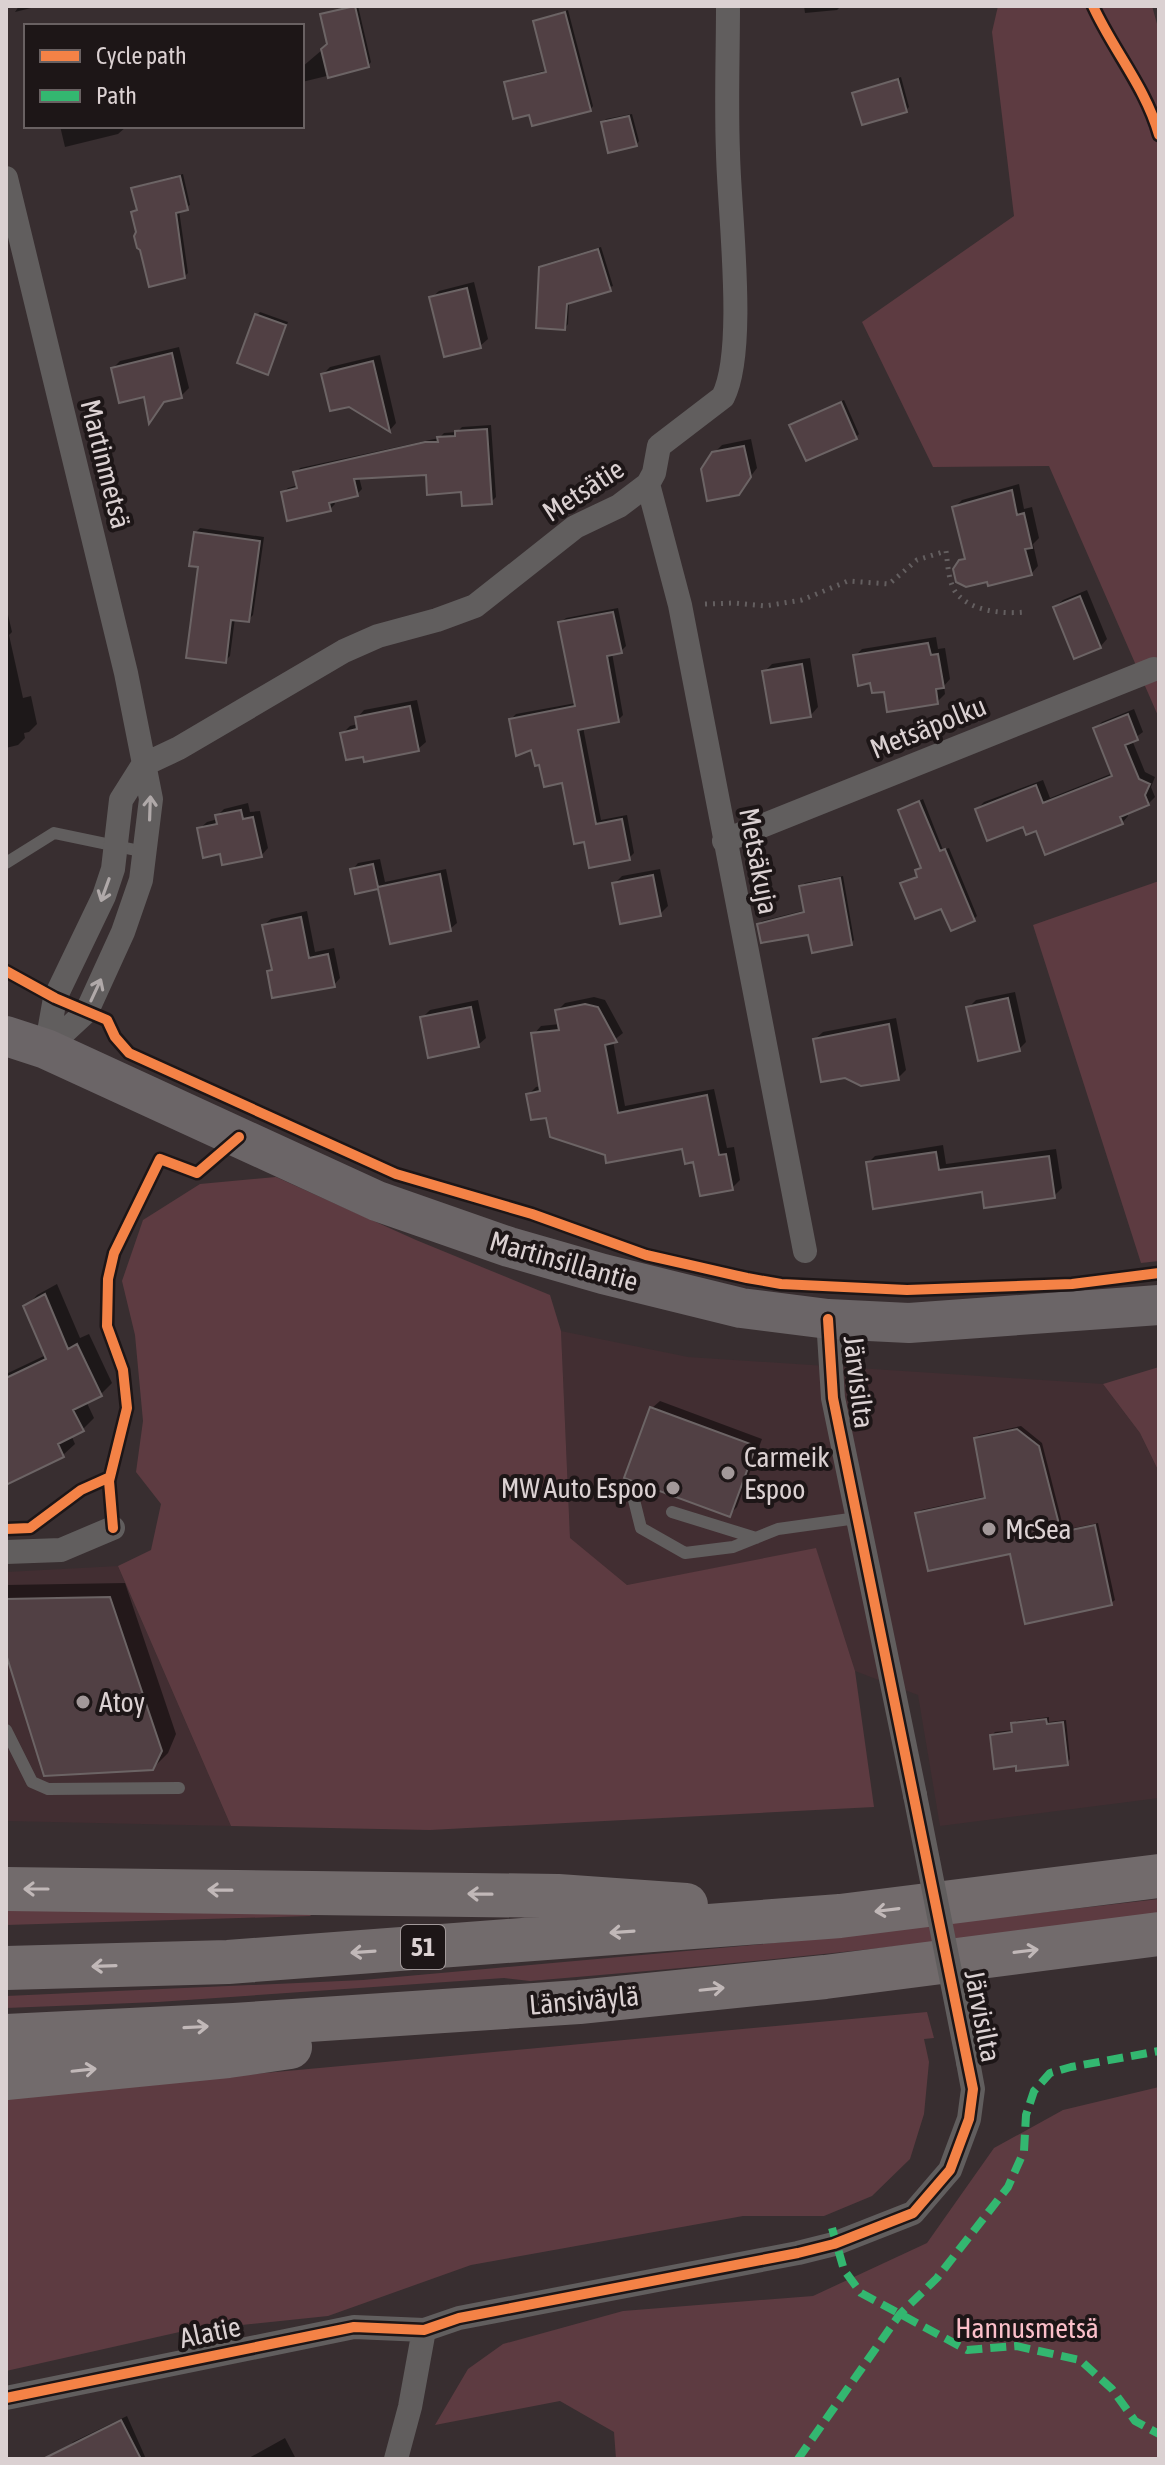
<svg xmlns="http://www.w3.org/2000/svg" width="1165" height="2465" font-family="'Asap Condensed',sans-serif">
<style>
.built{fill:#422e32}
.green{fill:#5d3b41}
.shadow{fill:#0007}
.building{fill:#514044;stroke:#6c6465;stroke-width:2}
.lines{fill:none;stroke-linecap:round;stroke-linejoin:round}
.path{stroke:#645f60;stroke-width:5;stroke-dasharray:2 6;stroke-linecap:butt}
.lane{stroke:#615e5e;stroke-width:12}
.street{stroke:#615e5e;stroke-width:24}
.primary{stroke:#6b6567;stroke-width:40}
.highway{stroke:#726b6c;stroke-width:44}
.street-bridge{stroke:#615e5e;stroke-width:24}
.quiet{stroke:#33b770;stroke-width:8;stroke-dasharray:16 8;stroke-linecap:butt}
.cycleway-casing{stroke:#1d1617;stroke-width:15}
.cycleway{stroke:#f48246;stroke-width:10}
.oneway{stroke:#b0a9a9}
.oneway2{stroke:#c1b8b8}
.poi-dot{fill:#a29899;stroke:#1d1617;stroke-width:3}
.labels{text-anchor:middle;stroke-width:8;stroke-linejoin:round;paint-order:stroke}
.shield{fill:#1d1617;stroke:#a2999a;stroke-width:2}
.shield-label{font-size:26px;font-weight:bold;fill:#dbd1d2}
.street-label{font-size:28px;fill:#dbd1d2;stroke:#1d1617}
.poi-label{font-size:28px;fill:#dbd1d2;stroke:#1d1617;text-anchor:start}
.park-label{font-size:28px;fill:#fbbfc9;stroke:#1d1617}
</style>
<rect width="100%" height="100%" fill="#382e30"/>
<!-- built -->
<path class="built" d="M561 1331 688 1357 1103 1384 1140 1433 1159 1472V1798L940 1826 918 1695 855 1671 816 1549 627 1585 570 1539Z
M118 1566 231 1826 6 1821V1572Z"/>
<!-- green -->
<path class="green" d="M998 6H1152L1159 31V718L1049 466 933 467 862 322 1014 216 992 32Z
M1159 881V1261L1141 1263 1033 925Z
M276 1177 416 1240 550 1295 561 1331 570 1538 627 1585 816 1548 855 1671 874 1807 430 1830 231 1826 118 1566 151 1550 161 1504 136 1472 143 1421 135 1335 122 1281 143 1220 200 1184Z
M1159 1367V1472L1140 1433 1103 1384Z
M1159 1899V1915C950 1942 741 1964 530 1981L504 1978 158 2002 6 2008V1996L363 1980 796 1941Z
M6 1909 313 1913 310 1916 6 1925Z
M927 2012 934 2038 924 2039 929 2062 924 2114 910 2159 872 2196 824 2216H743L471 2265 328 2316 184 2331 6 2371V2097Z
M1159 2087V2459H616L614 2432 560 2401 435 2425 468 2369 503 2344 623 2311 813 2296 927 2243 994 2148 1063 2110Z"/>
<!-- shadow -->
<path class="shadow" d="M19 6H39L15 12Z
M348 6H358L371 62 368 66 302 82V67L329 44 322 15Z
M804 6H840V7L837 10 805 13Z
M568 10 593 106 590 110 531 113 506 83 509 80 547 70 535 21Z
M901 77 909 107 906 110 854 94Z
M632 114 639 141 636 145 603 123 606 119Z
M60 126H126V127L118 134 65 147Z
M183 174 190 205 179 210 188 273 184 277 138 233 133 213 139 209 134 189 137 186Z
M601 247 613 286 569 302 568 324 565 328 541 268 545 264Z
M474 282 488 339 480 346 431 298 439 291Z
M260 312 288 322 268 372 257 315Z
M179 347 189 388 181 396 166 400 150 420 145 395 113 368 120 361Z
M380 355 396 423 390 430 349 405 323 374 330 367Z
M844 400 859 434 856 437 792 425Z
M491 425 496 497 491 502 428 473 359 477 362 489 357 494 333 499 335 504 330 509 283 492 288 488 298 485 295 473 300 468 439 438 444 433 457 432 462 427Z
M751 439 757 468 738 493 714 453 722 445Z
M1019 484 1024 509 1032 507 1039 538 1033 544 1038 566 1031 574 961 562 966 556 955 507 962 500Z
M200 528 264 537 253 615 248 620 235 618 230 656 225 661 200 565 195 533Z
M1087 590 1107 639 1100 647 1055 607 1063 600Z
M6 606 12 632 9 635 23 698 31 696 37 724 29 732 24 733 25 738 18 745 6 748Z
M618 608 626 646 621 651 612 653 623 715 618 720 583 727 601 820 627 815 634 853 629 858 585 840 564 781 541 763 533 747 511 719 516 714 576 703 560 623 566 618Z
M936 637 938 649 945 648 950 679 944 686 945 694 937 702 885 689 872 681 855 656 862 649Z
M810 658 818 707 811 715 765 671 772 664Z
M417 700 426 742 418 749 364 754 342 734 350 726 358 724 357 718 364 710Z
M1134 709 1143 732 1132 740 1145 772 1155 777 1151 787 1155 797 1148 804 1127 812 1128 816 1122 823 1037 829 977 809 984 802 1043 780 1050 798 1113 773 1095 729 1102 722Z
M923 799 943 850 949 848 977 916 974 919 942 906 903 884 919 876 917 871 923 866 900 811Z
M248 803 250 812 260 811 268 848 261 856 199 829 207 822 218 819 217 816 224 809Z
M380 859 385 882 446 869 457 923 450 929 392 941 379 886 356 891 352 870 358 863Z
M660 869 668 906 660 914 614 884 622 876Z
M843 876 854 940 851 943 759 924 762 921 806 910 802 886 805 883Z
M307 911 315 952 334 948 340 978 334 985 269 972 273 968 264 925 271 919Z
M1015 992 1026 1042 1019 1049 968 1008 976 1000Z
M594 997 605 1000 623 1033 613 1041 625 1106 714 1089 727 1148 734 1147 740 1180 732 1188 695 1160 683 1147 606 1153 547 1115 528 1095 536 1087 541 1086 534 1034 541 1026 560 1024 557 1011 565 1003Z
M478 1000 486 1038 478 1045 422 1018 430 1010Z
M896 1018 906 1070 898 1078 815 1039 823 1032Z
M943 1145 946 1164 1056 1149 1062 1188 1054 1196 983 1190 868 1163 875 1156Z
M57 1284 80 1338 89 1334 112 1383 101 1394 86 1401 94 1418 83 1429 71 1435 75 1444 63 1455 6 1483V1374L46 1355 26 1307 37 1295Z
M660 1401 762 1439 737 1507 729 1515 652 1408Z
M1021 1426 1042 1443 1064 1530 1098 1523 1115 1600 1111 1603 1012 1552 918 1513 921 1510 987 1496 976 1438 979 1435Z
M125 1583 176 1734 168 1753 153 1768 6 1647V1585Z
M1049 1717V1722L1066 1720 1070 1759 1067 1763 992 1735 995 1732 1014 1730 1013 1724 1017 1721Z
M127 2416 146 2459H74L68 2448 73 2442Z
M285 2438 296 2459H247Z"/>
<!-- building -->
<path class="building" d="M355 6 369 67 328 78 321 49 327 44 320 14Z
M565 12 591 111 532 126 529 115 513 119 504 82 546 72 533 21Z
M898 79 907 112 862 125 852 93Z
M629 116 637 146 608 153 601 122Z
M180 176 188 210 176 213 185 278 149 287 140 250 137 248 134 236 136 232 131 212 137 210 131 188Z
M598 249 611 291 567 304 565 330 536 328 539 267Z
M467 288 481 348 444 357 429 297Z
M255 314 286 325 268 375 237 363Z
M172 353 182 398 164 402 149 424 144 397 119 403 111 368Z
M373 361 390 432 349 407 330 411 321 374Z
M841 402 857 439 806 461 789 425Z
M487 429 492 504 462 506 461 492 427 495 426 475 354 479 358 496 329 503 331 511 287 521 281 492 297 488 293 472 425 442H438L437 437 455 436V431Z
M744 446 751 477 739 495 707 501 701 469 712 452Z
M1012 490 1017 515 1024 513 1032 548 1025 549 1032 575 988 586 987 582 966 587 956 582 953 569 959 560 965 559 952 507Z
M194 532 260 541 249 622 231 620 226 663 186 658 198 567 189 566Z
M1080 596 1101 648 1074 659 1053 607Z
M613 612 622 653 607 656 619 722 578 730 596 824 622 819 630 860 589 868 584 842 574 844 562 783 544 787 539 765 535 766 531 750 516 756 509 719 575 706 558 622Z
M928 643 931 655 938 654 944 688 936 689 938 704 887 712 884 692 872 693 870 683 858 686 853 655Z
M802 664 811 717 771 723 762 671Z
M410 706 419 751 364 762 363 757 346 760 340 733 357 729 355 717Z
M1128 714 1138 740 1125 745 1139 779 1150 784 1145 795 1149 805 1120 817 1123 824 1045 855 1036 831 1026 835 1023 827 987 841 975 809 1036 785 1043 803 1112 776 1093 728Z
M919 801 940 851 945 849 975 921 951 931 941 909 915 919 900 883 917 877 915 870 921 868 898 810Z
M241 810 243 819 253 817 262 857 222 865 220 854 203 858 197 828 217 824 215 815Z
M373 864 378 887 440 874 451 931 390 944 378 889 355 894 350 869Z
M653 875 661 916 620 924 612 883Z
M840 878 852 945 812 953 808 935 761 943 757 924 804 912 799 886Z
M301 917 309 958 328 954 335 987 272 998 267 971 272 970 262 925Z
M1008 998 1020 1051 978 1061 966 1007Z
M585 1004 598 1007 617 1042 605 1045 618 1113 707 1095 719 1155 726 1154 733 1190 700 1196 693 1162 685 1164 682 1149 606 1163 605 1155 550 1137 546 1118 531 1120 526 1094 540 1091 531 1033 559 1030 555 1010Z
M471 1007 479 1047 428 1058 420 1017Z
M889 1024 899 1080 861 1086 845 1078 821 1082 813 1039Z
M936 1152 939 1170 1049 1156 1055 1198 984 1208 982 1192 873 1209 866 1162Z
M45 1294 68 1349 77 1344 102 1396 73 1410 84 1431 58 1444 64 1457 6 1485V1378L46 1359 23 1306Z
M650 1407 756 1446 730 1517 624 1478Z
M1017 1429 1039 1446 1061 1532 1095 1525 1112 1605 1025 1624 1010 1554 928 1571 915 1513 985 1498 974 1438Z
M110 1597 162 1751 153 1770 44 1776 6 1654V1599Z
M1046 1719 1047 1724 1063 1722 1068 1765 1016 1771V1766L994 1769 990 1735 1012 1732 1011 1723Z
M121 2420 141 2459H43Z"/>
<g class="lines">
<!-- path -->
<path class="path" d="M705 604 734 603 765 606 802 600 848 581 889 584 917 560 946 551C948 564 948 585 958 595 974 612 1004 614 1025 612"/>
<!-- lane -->
<path class="lane" d="M6 863 54 833 145 852
M634 1500 641 1528 685 1553 733 1547 778 1529 857 1518
M672 1512 756 1538
M6 1730 32 1782 48 1789 179 1788"/>
<!-- street -->
<path class="street" d="M6 178 126 673 151 799 141 880 123 932 87 1011 46 1049
M648 484 680 605 805 1251
M143 765 179 748 344 651 378 636 437 620 475 606 575 527 619 506 648 484 654 473 659 446 723 397C747 350 729 211 728 153 726 104 728 55 728 6
M724 841 1154 669
M46 1049 55 998 104 896 113 869 121 800 143 765
M828 1319 833 1398 915 1795
M6 1552 61 1550 113 1528
M6 2398 354 2327 424 2330 459 2318 798 2253 834 2244 913 2213 950 2170 969 2119 973 2089 968 2062
M396 2459 410 2407 424 2330"/>
<!-- primary -->
<path class="primary" d="M6 1036 46 1049 377 1201 509 1247 603 1274 741 1308 828 1319 909 1323 1159 1305"/>
<!-- highway -->
<path class="highway" d="M6 1889 558 1896 686 1905
M6 1968 228 1962 840 1916 1159 1876
M6 2036 234 2025 579 2002 825 1977 1159 1934
M6 2078 228 2056 290 2047"/>
<!-- street-bridge -->
<path class="street-bridge" d="M915 1795 968 2062"/>
<!-- quiet -->
<path class="quiet" d="M832 2228 844 2270 861 2293 967 2350 1016 2346 1080 2360 1112 2389 1135 2421 1159 2434
M798 2459 900 2314 937 2278 1008 2187 1024 2151 1026 2115 1034 2091 1050 2073 1071 2067 1159 2051"/>
<!-- cycleway casing -->
<g class="cycleway-casing">
<path id="cycleway" d="M1093 6C1113 50 1146 88 1159 135
M6 971 55 998 107 1020 115 1037 129 1053 396 1174 532 1214 646 1255 747 1278 781 1284 907 1290 1072 1284 1159 1273
M113 1528 109 1481 127 1408 123 1370 107 1326 108 1279 114 1253 160 1159 197 1173 239 1137
M6 1529 30 1528 81 1490 110 1477
M6 2398 354 2327 424 2330 459 2318 798 2253 834 2244 913 2213 950 2170 969 2119 973 2089 833 1398 828 1319"/>
</g>
<!-- cycleway -->
<use href="#cycleway" class="cycleway"/>
</g>
<!-- one-way arrows -->
<defs><path id="oneway-shaft" d="M-6 0H5M1.5-3L5.5 0L1.5 3" fill="none" stroke-width="1.6" stroke-linecap="round" stroke-linejoin="round" transform="scale(2)"/></defs>
<g class="oneway">
<use href="#oneway-shaft" transform="translate(150 808) rotate(-88)"/>
<use href="#oneway-shaft" transform="translate(105 890) rotate(110)"/>
<use href="#oneway-shaft" transform="translate(96 990) rotate(-65)"/>
</g>
<g class="oneway2">
<use href="#oneway-shaft" transform="translate(36 1889) rotate(180)"/>
<use href="#oneway-shaft" transform="translate(220 1890) rotate(-179)"/>
<use href="#oneway-shaft" transform="translate(480 1894) rotate(-179)"/>
<use href="#oneway-shaft" transform="translate(887 1910) rotate(173)"/>
<use href="#oneway-shaft" transform="translate(622 1932) rotate(176)"/>
<use href="#oneway-shaft" transform="translate(1026 1951) rotate(-7)"/>
<use href="#oneway-shaft" transform="translate(363 1952) rotate(176)"/>
<use href="#oneway-shaft" transform="translate(104 1966) rotate(178)"/>
<use href="#oneway-shaft" transform="translate(712 1989) rotate(-6)"/>
<use href="#oneway-shaft" transform="translate(196 2027) rotate(-3)"/>
<use href="#oneway-shaft" transform="translate(84 2070) rotate(-6)"/>
</g>
<!-- markers -->
<g class="poi-dot">
<circle cx="728" cy="1473" r="8"/>
<circle cx="673" cy="1488" r="8"/>
<circle cx="989" cy="1529" r="8"/>
<circle cx="83" cy="1702" r="8"/>
</g>
<g class="labels">
<!-- shield labels -->
<rect class="shield" x="401" y="1925" width="44" height="44" rx="6"/>
<g class="shield-label">
<text x="423" y="1956">51</text>
</g>
<!-- street labels -->
<g class="street-label">
<text transform="translate(106 464) rotate(76)" y="10">Martinmetsä</text>
<text transform="translate(583 490) rotate(-33)" y="10">Metsätie</text>
<text transform="translate(928 727) rotate(-22)" y="10">Metsäpolku</text>
<text transform="translate(759 861) rotate(79)" y="10">Metsäkuja</text>
<text transform="translate(564 1261) rotate(16)" y="10">Martinsillantie</text>
<text transform="translate(859 1382) rotate(83)" y="10">Järvisilta</text>
<text transform="translate(584 2000) rotate(-5)" y="10">Länsiväylä</text>
<text transform="translate(983 2016) rotate(79)" y="10">Järvisilta</text>
<text transform="translate(210 2332) rotate(-12)" y="10">Alatie</text>
</g>
<!-- poi labels -->
<g class="poi-label">
<text x="744" y="1467">Carmeik<tspan x="744" dy="32">Espoo</tspan></text>
<text x="657" y="1498" text-anchor="end">MW Auto Espoo</text>
<text x="1005" y="1539">McSea</text>
<text x="99" y="1712">Atoy</text>
</g>
<!-- park labels -->
<g class="park-label">
<text x="1027" y="2338">Hannusmetsä</text>
</g>
</g>
<!-- border -->
<rect width="1165" height="2465" fill="none" stroke="#dbd1d2" stroke-width="16"/>
<!-- legend -->
<rect x="24" y="24" width="280" height="104" fill="#1d1617" stroke="#696162" stroke-width="2"/>
<rect x="40" y="50" width="40" height="12" fill="#f48246" stroke="#696162" stroke-width="2"/>
<text x="96" y="64" font-size="24" fill="#dbd1d2">Cycle path</text>
<rect x="40" y="90" width="40" height="12" fill="#33b770" stroke="#696162" stroke-width="2"/>
<text x="96" y="104" font-size="24" fill="#dbd1d2">Path</text>
</svg>
